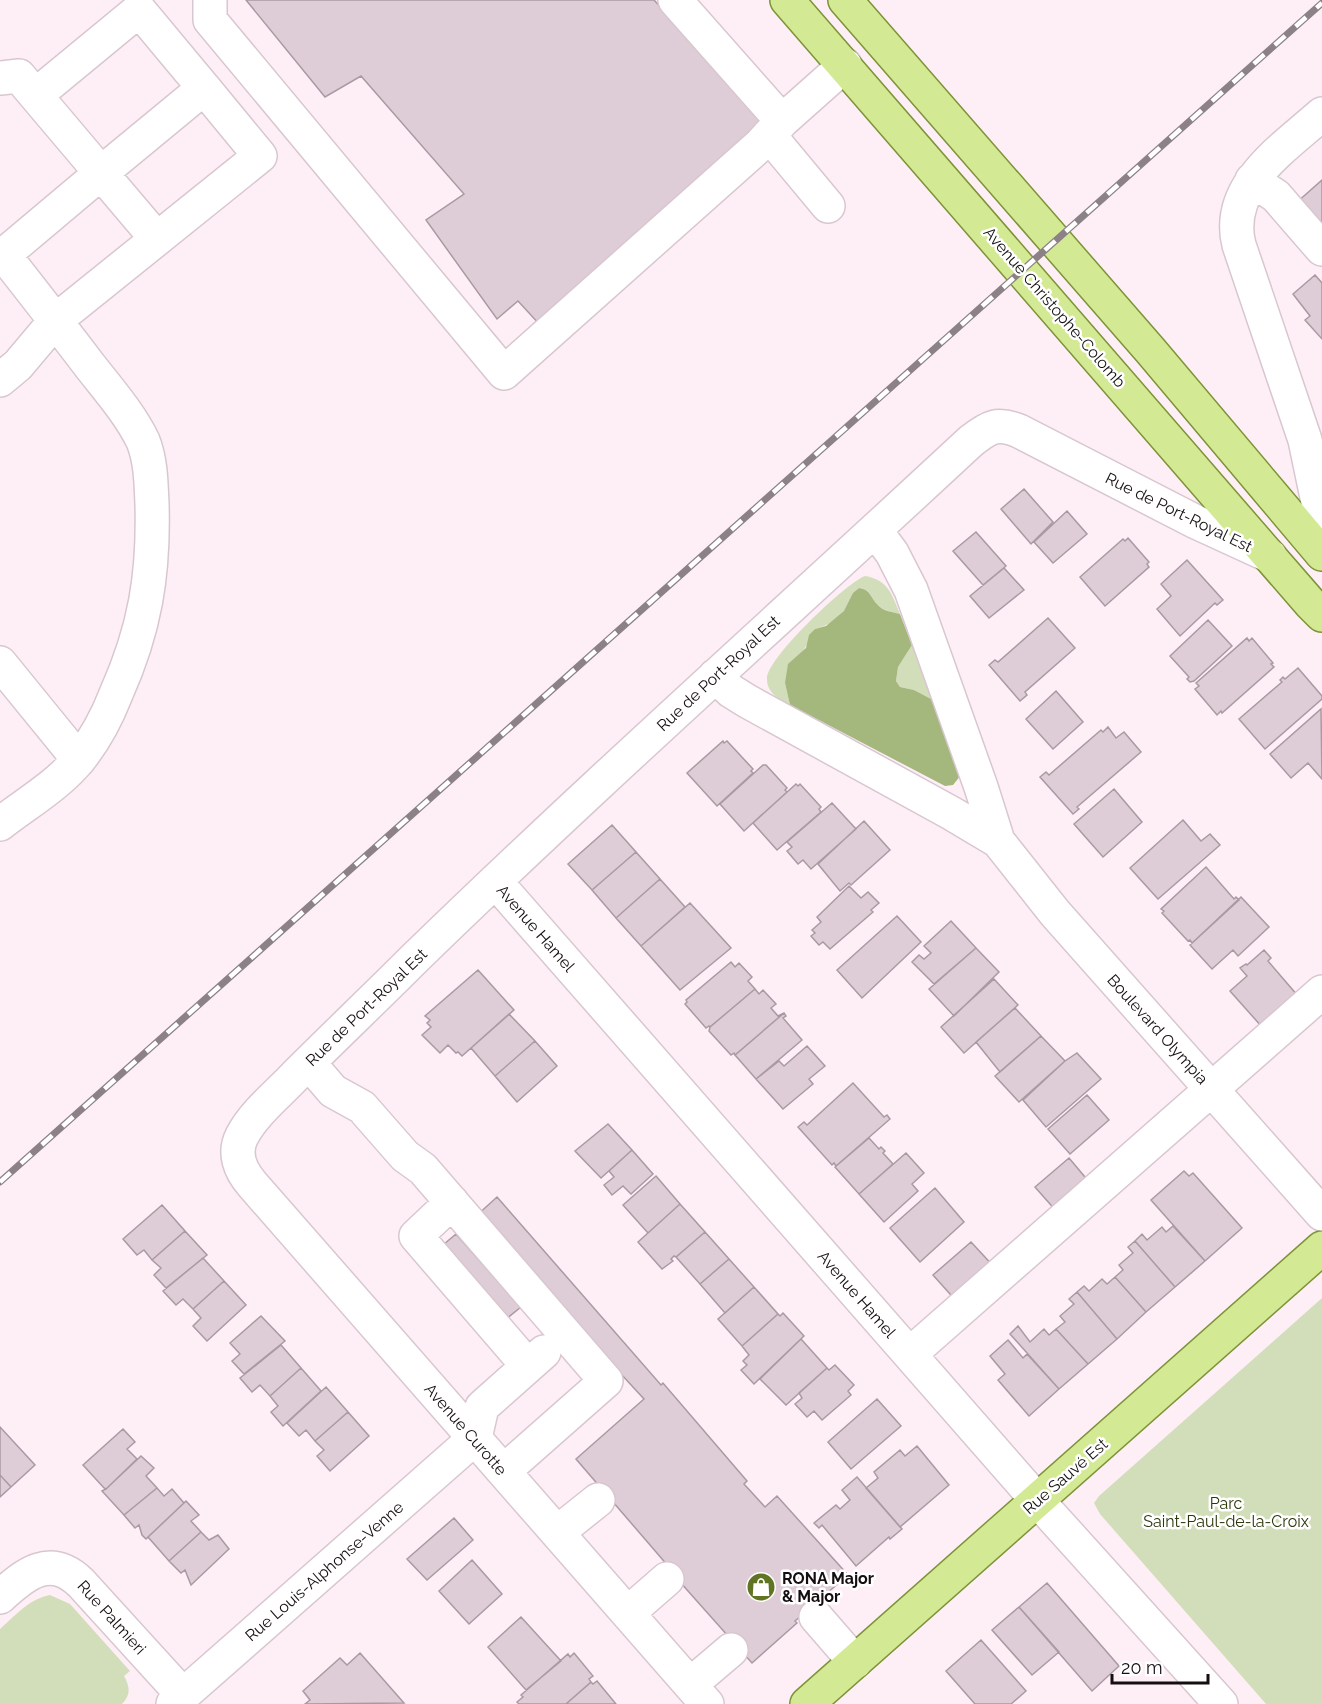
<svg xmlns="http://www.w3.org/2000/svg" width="1322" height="1704" font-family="Raleway,sans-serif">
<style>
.green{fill:#d2ddba}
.forest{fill:#a4b77c}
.building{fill:#deccd6;stroke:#aa99a3;stroke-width:1.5}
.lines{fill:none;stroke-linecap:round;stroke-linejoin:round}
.minor-casing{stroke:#d8c7d0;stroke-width:36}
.major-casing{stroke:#7d9337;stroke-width:36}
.minor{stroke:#fff;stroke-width:33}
.major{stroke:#d3e993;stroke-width:33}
.rail-casing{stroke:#8b8186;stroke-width:7}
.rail{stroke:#fff;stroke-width:4.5;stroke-dasharray:14;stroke-linecap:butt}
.labels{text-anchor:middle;stroke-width:5;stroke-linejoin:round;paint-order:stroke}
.street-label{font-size:16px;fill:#140e11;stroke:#fff}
.park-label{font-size:16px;fill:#2c380b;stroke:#fff}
.poi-label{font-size:16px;font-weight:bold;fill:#140e11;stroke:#fff;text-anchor:start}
</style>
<rect width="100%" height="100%" fill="#feeff7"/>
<!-- green -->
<path class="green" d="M865 576C888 580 892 594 900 614 892 612 883 611 877 604 870 597 871 590 859 588 851 594 850 602 845 610 838 620 826 626 815 629 806 648 794 665 785 683L790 705C779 699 767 693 767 679 766 659 846 583 865 576Z
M912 645 933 700 914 690 900 687 896 681 898 667Z
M1322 1298V1704H1266L1100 1514 1094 1503 1099 1496Z
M50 1595 70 1604 130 1671 124 1676C130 1687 131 1695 122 1704H0V1629C16 1615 29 1599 50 1595Z"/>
<!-- forest -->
<path class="forest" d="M859 588C871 590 870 597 877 604 882 611 892 612 900 614L912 645 898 667 896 681 900 687 914 690 933 700 961 775 953 785 945 786 790 705 785 683 788 664 806 648 809 635 815 629 826 626 844 611 853 593Z"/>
<!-- building -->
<path class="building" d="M246 0H654L765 121 541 326 518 301 497 319 426 220 464 194 361 76 325 97Z
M1322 180V233L1296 203Z
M1315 275 1322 283V339L1305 320 1310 316 1293 294Z
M1024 489 1053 522 1031 544 1001 509Z
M1067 511 1087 534 1053 563 1034 542Z
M976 532 1006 566 983 585 953 551Z
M1128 538 1149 562 1147 564 1149 567 1105 606 1080 577 1123 539 1125 541Z
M1187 560 1223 600 1217 605 1215 603 1180 636 1157 609 1171 596 1161 584Z
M1004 568 1024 590 989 618 970 596Z
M1048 618 1075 648 1025 692 1027 695 1020 701 989 665 995 660 998 662Z
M1208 620 1232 646 1194 681 1190 682 1187 679 1189 677 1170 656Z
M1247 638 1249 641 1252 638 1273 663 1271 664 1274 667 1222 713 1221 711 1217 715 1195 689 1199 686 1196 683Z
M1298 668 1322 696V699L1265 749 1239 719 1282 682 1280 680 1283 677 1285 679Z
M1056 691 1083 722 1053 749 1026 719Z
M1321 709 1322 779 1308 763 1291 778 1270 754Z
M1108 727 1116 738 1124 732 1141 752 1077 807 1079 809 1073 814 1040 777 1046 772 1049 775 1101 730 1103 732Z
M723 741 724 743 727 741 753 769 751 771 753 773 717 806 687 773Z
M763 765H766L787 788 785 790 787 792 744 831 720 804Z
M796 784 798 786 800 784 821 807 819 809 821 812 777 850 753 823Z
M1114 789 1142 822 1103 857 1074 824Z
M832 803 856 829 811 869 803 860 798 864 787 851 792 847 787 842Z
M1183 820 1201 841 1210 834 1220 845 1158 899 1130 868Z
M864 821 890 850 851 885 849 883 840 891 818 864Z
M612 825 636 852 592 890 568 864Z
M636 852 660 879 616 918 592 890Z
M1206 867 1234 899 1236 897 1239 900 1192 943 1190 940 1188 941 1162 913 1164 911 1161 909Z
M660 879 685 907 641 946 616 918Z
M849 886 861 898 868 892 879 903 871 910 873 912 830 949 823 942 819 945 811 936 815 933 812 930 821 922 817 917Z
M1241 897 1269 927 1238 956 1233 950 1212 969 1190 945Z
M690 903 731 948 680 990 641 946Z
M897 916 921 942 862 998 837 970Z
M951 921 976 948 934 984 912 962 919 955 924 959 931 953 924 946Z
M976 948 999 972 954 1016 929 989Z
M1264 950 1271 958 1268 961 1298 996 1262 1027 1230 991 1247 976 1240 968 1246 964 1247 965Z
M731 962 735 967 739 963 752 977 748 981 755 989 710 1027 709 1026 706 1028 685 1004 687 1002 686 1000Z
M478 970 514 1010 462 1056 458 1052 456 1053 448 1045 440 1053 422 1035 431 1027 427 1023 430 1020 425 1016Z
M994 979 1018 1005 964 1053 941 1027Z
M755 989 759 994 763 990 776 1004 771 1008 778 1016 784 1013 735 1055 734 1053 731 1055 709 1031 710 1027Z
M1015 1008 1041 1036 1000 1072 976 1042Z
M784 1013 786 1016 783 1018 802 1040 756 1079 735 1055Z
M509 1014 535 1041 495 1076 471 1048Z
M1041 1036 1065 1061 1019 1102 995 1076Z
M535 1041 557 1066 517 1102 495 1076Z
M807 1046 825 1066 809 1079 813 1084 783 1109 756 1079 779 1061 784 1066Z
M1077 1053 1101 1079 1046 1127 1023 1100 1065 1061Z
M853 1083 884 1117 887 1115 890 1119 836 1166 834 1163 832 1165 798 1127 804 1122 807 1125Z
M1087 1095 1109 1120 1070 1154 1048 1129Z
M608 1124 632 1150 601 1178 575 1151Z
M869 1138 879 1149 881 1147 885 1151 883 1153 893 1164 859 1194 835 1167Z
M632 1150 653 1174 631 1194 623 1186 612 1195 604 1185 614 1177 609 1171Z
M906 1153 924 1173 912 1184 918 1191 884 1222 859 1194Z
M1069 1158 1090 1183 1057 1212 1035 1187Z
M1184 1171 1189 1176 1193 1173 1242 1228 1205 1261 1151 1200Z
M656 1176 680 1204 648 1233 623 1205Z
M935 1188 964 1222 920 1262 890 1228Z
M497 1197 661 1385 663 1383 747 1481 744 1484 765 1507 777 1496 848 1575 795 1621 797 1623 752 1663 680 1582 681 1581 576 1459 644 1399 621 1374 616 1379 475 1217Z
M680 1204 705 1232 676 1257 674 1256 671 1259 673 1261 662 1269 638 1242Z
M162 1205 185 1231 152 1260 144 1250 137 1255 123 1239Z
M1173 1226 1205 1261 1175 1287 1135 1241 1142 1234 1147 1240 1162 1227 1166 1232Z
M185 1231 207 1255 166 1288 154 1275 161 1268 152 1260Z
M705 1232 729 1259 700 1284 676 1257Z
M456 1234 521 1307 500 1324 437 1250Z
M1135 1241 1175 1287 1146 1312 1115 1277 1123 1270 1119 1265 1133 1253 1128 1247Z
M971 1242 996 1269 958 1303 933 1275Z
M203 1258 224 1281 193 1309 183 1299 176 1305 163 1291Z
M729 1259 754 1287 725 1313 700 1284Z
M1115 1277 1146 1312 1117 1339 1077 1292 1084 1286 1089 1291 1102 1279 1107 1284Z
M224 1281 246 1305 207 1341 193 1326 201 1318 193 1309Z
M754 1287 778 1314 742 1346 718 1319Z
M1077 1292 1117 1339 1088 1364 1056 1329 1065 1322 1060 1316 1074 1304 1069 1299Z
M783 1313 804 1336 754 1384 741 1370 747 1365 743 1361 749 1355 742 1346 778 1314 780 1316Z
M261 1316 285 1341 244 1374 232 1361 240 1354 230 1343Z
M1018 1326 1030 1342 1044 1329 1049 1335 1056 1329 1088 1364 1059 1389 1010 1334Z
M801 1339 827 1368 786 1405 760 1379Z
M1008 1340 1023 1358 1027 1354 1059 1389 1029 1416 998 1380 1005 1374 990 1356Z
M281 1345 301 1368 270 1396 260 1385 252 1392 240 1378Z
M835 1365 854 1385 848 1391 851 1395 822 1420 814 1411 807 1417 795 1404 802 1398 799 1393 827 1368 829 1370Z
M301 1368 321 1391 283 1426 271 1412 278 1406 270 1396Z
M326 1387 348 1412 315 1441 306 1430 299 1436 287 1423Z
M877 1399 901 1426 851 1469 828 1442Z
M348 1412 369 1436 330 1471 317 1456 324 1450 315 1441Z
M0 1427 35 1465 11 1487 0 1475Z
M123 1429 135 1442 127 1449 137 1459 106 1489 104 1488 83 1465Z
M917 1446 949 1485 900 1527 866 1488 878 1478 874 1472 900 1450 905 1456Z
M141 1456 154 1468 146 1476 157 1488 124 1515 102 1491 106 1489Z
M0 1475 11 1487 0 1497Z
M857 1477 902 1529 890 1539 889 1537 856 1566 822 1525 819 1528 814 1523 836 1505 840 1509 850 1500 842 1490Z
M157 1488 164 1496 172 1489 184 1503 146 1539 142 1535 139 1525 135 1528 124 1515Z
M186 1501 199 1515 191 1521 201 1532 169 1561 148 1537Z
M454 1518 473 1540 427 1580 407 1559Z
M201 1532 209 1540 218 1535 229 1549 191 1585 185 1570 181 1573 169 1561Z
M472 1560 502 1594 469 1624 439 1591Z
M1047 1583 1119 1666 1092 1691 1019 1607Z
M1019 1607 1059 1652 1032 1675 992 1630Z
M521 1617 561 1661 526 1690 488 1647Z
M981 1640 1026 1691 1011 1704H975L946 1671Z
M360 1653 404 1703 305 1704 310 1700 303 1691 340 1658 347 1665Z
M574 1653 593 1676 589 1679 591 1682 566 1704H519L517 1702 523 1697 521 1695 568 1654 570 1657Z
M597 1681 616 1704H566L591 1682 593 1684Z"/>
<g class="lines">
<!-- minor casing -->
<g class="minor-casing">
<path id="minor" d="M210 0V20L504 373 761 144 782 121
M675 0 782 121 845 65
M0 78 19 76 101 173 0 258
M36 95 139 10 204 88 101 173 157 239
M1322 114C1284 148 1224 186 1239 245L1305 440 1318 502 1322 545
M769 135 828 206
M1252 180 1276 196 1322 249
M0 380 18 365 55 321 260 156 204 88
M875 530 892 553 911 590 981 787 998 841 1055 913 1322 1214
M0 663 79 760
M715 676 731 691 747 701 951 813 998 841
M0 824C27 803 60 784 81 757 96 738 107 717 116 694 145 629 154 575 152 504 151 483 151 461 143 441 130 414 108 389 90 366 62 329 33 292 4 255
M495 881 1037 1500 1221 1704
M309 1063 333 1091 362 1107 405 1156 423 1169 606 1381 504 1471
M452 1202 416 1236 528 1366
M910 1354 1322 992
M475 1438 482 1407 544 1352
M558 1532 598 1500
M0 1597C25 1574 50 1553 81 1583L183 1695
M628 1613 667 1579
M816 1617 855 1662
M691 1684 731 1650
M173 1704 475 1438
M707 1704 252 1184C240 1170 233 1153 242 1136 254 1113 278 1094 295 1076 334 1037 374 999 413 960 595 783 785 614 971 441 989 427 997 422 1019 431L1196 522 1270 556"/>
</g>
<!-- major casing -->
<g class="major-casing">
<path id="major" d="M787 0 1310 603 1322 615
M845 0 1150 350 1322 554
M807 1704 1322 1248"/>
</g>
<!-- minor -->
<use href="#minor" class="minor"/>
<!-- major -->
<use href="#major" class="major"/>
<!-- rail casing -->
<g class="rail-casing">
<path id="rail" d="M0 1182 1322 3"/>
</g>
<!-- rail -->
<use href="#rail" class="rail"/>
</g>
<!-- icons -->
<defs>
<g id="shop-disc" transform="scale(1.5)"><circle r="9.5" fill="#607424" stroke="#fff"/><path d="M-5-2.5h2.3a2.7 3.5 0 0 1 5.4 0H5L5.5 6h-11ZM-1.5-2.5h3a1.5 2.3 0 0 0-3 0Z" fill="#fff"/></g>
</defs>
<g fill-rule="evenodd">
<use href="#shop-disc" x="761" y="1587"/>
</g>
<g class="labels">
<!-- street labels -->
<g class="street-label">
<text transform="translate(1055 307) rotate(49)" y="6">Avenue Christophe-Colomb</text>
<text transform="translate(1179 512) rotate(26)" y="6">Rue de Port-Royal Est</text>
<text transform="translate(718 673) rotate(-43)" y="6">Rue de Port-Royal Est</text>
<text transform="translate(536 928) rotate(49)" y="6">Avenue Hamel</text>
<text transform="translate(366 1007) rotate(-44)" y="6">Rue de Port-Royal Est</text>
<text transform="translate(1158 1029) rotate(48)" y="6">Boulevard Olympia</text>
<text transform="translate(857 1294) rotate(49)" y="6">Avenue Hamel</text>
<text transform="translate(466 1429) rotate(49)" y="6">Avenue Curotte</text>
<text transform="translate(1065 1476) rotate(-41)" y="6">Rue Sauvé Est</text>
<text transform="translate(324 1571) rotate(-41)" y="6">Rue Louis-Alphonse-Venne</text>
<text transform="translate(112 1617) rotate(48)" y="6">Rue Palmieri</text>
</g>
<!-- park labels -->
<g class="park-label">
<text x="1226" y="1509">Parc<tspan x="1226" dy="18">Saint-Paul-de-la-Croix</tspan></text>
</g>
<!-- poi labels -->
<g class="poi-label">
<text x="782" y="1584">RONA Major<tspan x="782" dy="18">&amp; Major</tspan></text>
</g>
</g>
<!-- scale -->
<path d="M1112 1674v9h96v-9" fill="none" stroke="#140e11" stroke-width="3"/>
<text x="1121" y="1674" font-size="18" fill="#140e11" stroke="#ffffff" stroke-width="4.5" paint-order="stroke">20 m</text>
</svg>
